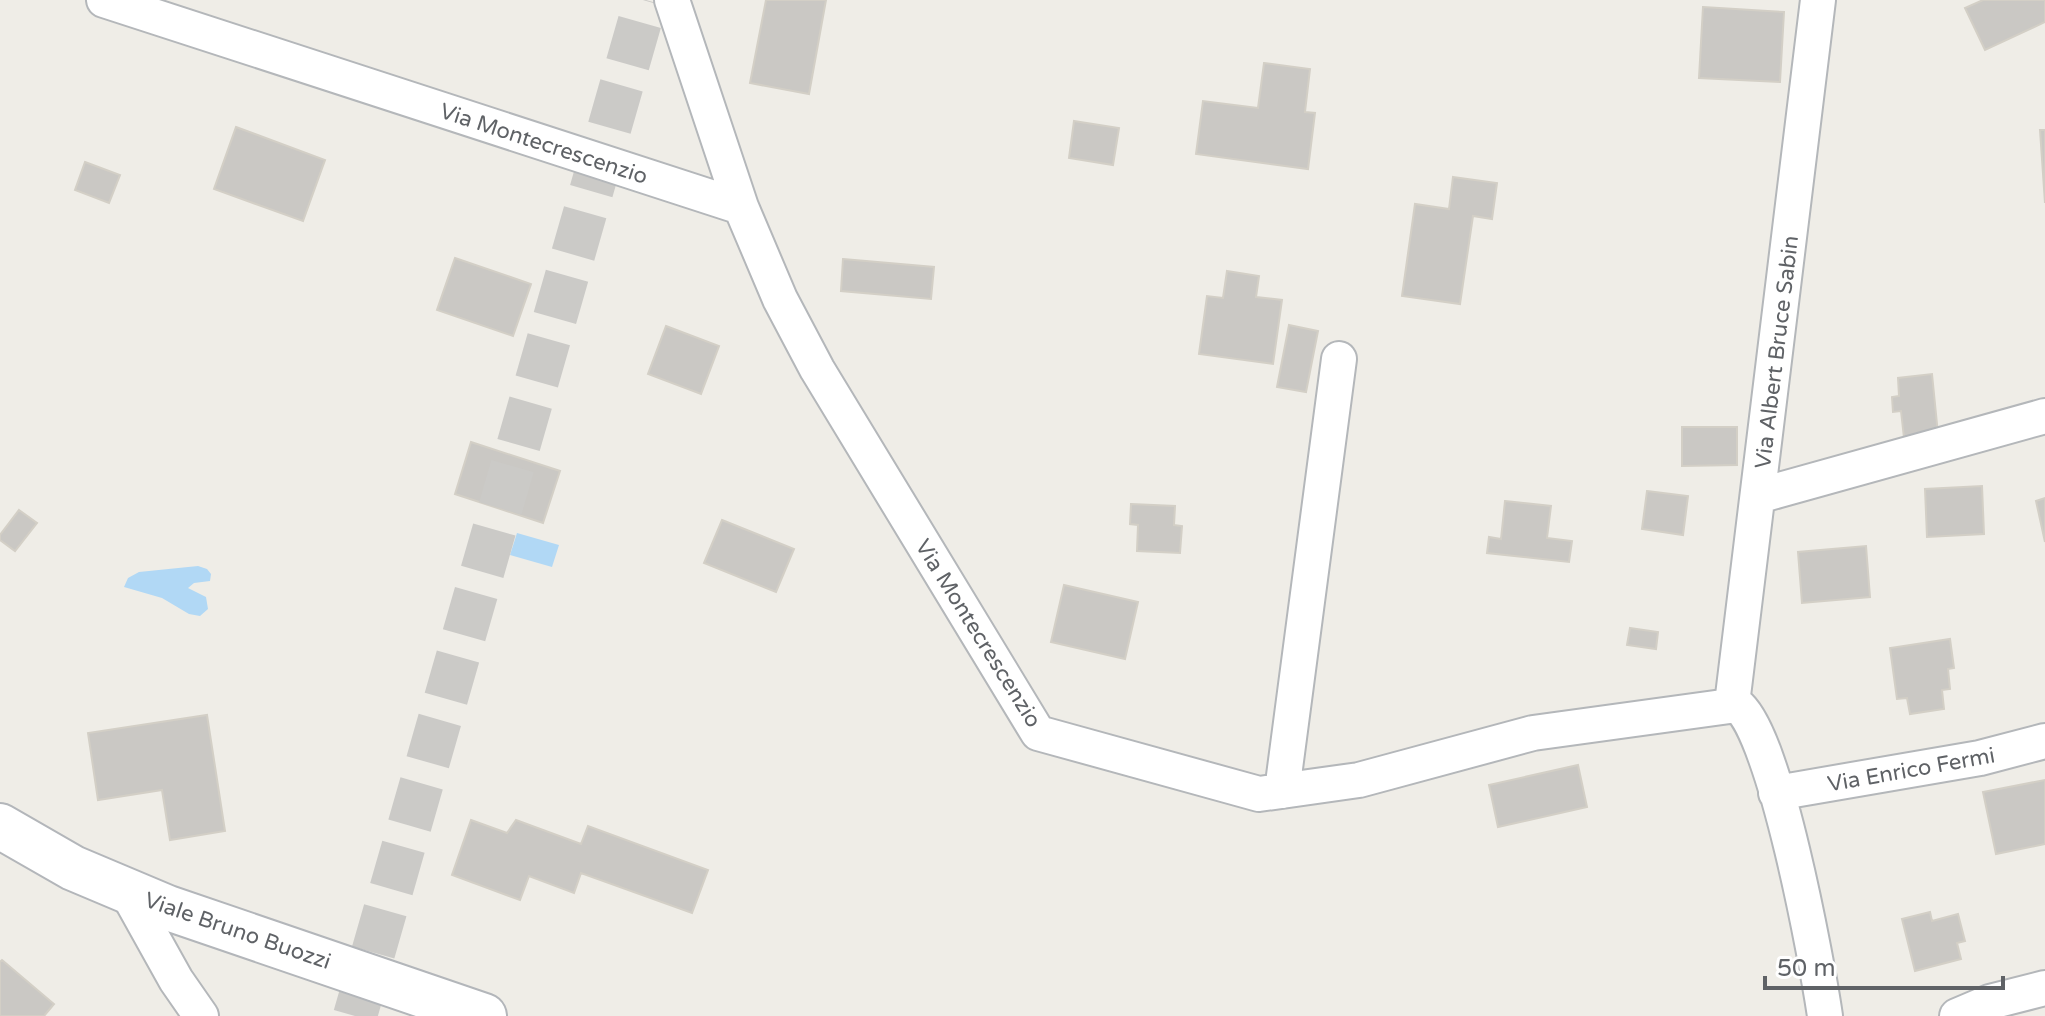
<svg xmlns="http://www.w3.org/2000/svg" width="2045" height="1016" font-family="'Varela Round',sans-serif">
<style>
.water{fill:#b1d8f5}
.building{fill:#cac8c4;stroke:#d3cfc6;stroke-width:2}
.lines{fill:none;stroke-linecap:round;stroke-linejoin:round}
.secondary-tunnel{stroke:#cbcac7;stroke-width:44;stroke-dasharray:44 22;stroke-linecap:butt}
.minor-casing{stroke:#b4b7ba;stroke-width:38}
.secondary-casing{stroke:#b3b6ba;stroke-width:48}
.minor{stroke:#fff;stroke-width:34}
.secondary{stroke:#fff;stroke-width:44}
.labels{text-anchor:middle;stroke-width:6;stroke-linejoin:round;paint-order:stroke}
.street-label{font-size:22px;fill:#5f6266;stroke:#fff}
</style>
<rect width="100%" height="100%" fill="#efede7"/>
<!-- water -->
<path class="water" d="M517 533 559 545 552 567 510 555Z
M198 566 207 569 211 574 210 581 194 583 188 588 206 597 208 609 200 616 189 614 162 598 124 587 128 578 139 572Z"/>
<!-- building -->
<path class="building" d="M766 0H826L809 94 750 83Z
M1983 0H2045V22L1985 50 1965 8Z
M1703 7 1784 12 1780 82 1699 78Z
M1264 63 1310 69 1305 112 1315 113 1308 169 1196 154 1203 101 1258 108Z
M1074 121 1119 128 1113 165 1069 158Z
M236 127 325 160 303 221 214 189Z
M2040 130H2045V203Z
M85 162 120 175 109 203 75 190Z
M1453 177 1497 183 1492 219 1473 216 1460 304 1402 296 1415 204 1449 209Z
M455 258 531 284 513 336 437 310Z
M843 259 934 267 931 299 841 291Z
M1227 271 1259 276 1256 297 1282 300 1273 364 1199 354 1207 296 1223 298Z
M1289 325 1318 331 1306 392 1277 387Z
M666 326 719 346 701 394 648 374Z
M1932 374 1938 434 1904 438 1901 411 1893 412 1892 397 1899 396 1898 378Z
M1682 427H1737V465L1682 466Z
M471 442 560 471 543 523 455 494Z
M1982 486 1984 534 1927 537 1925 489Z
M1647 491 1688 496 1683 535 1642 529Z
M2045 498V542L2036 501Z
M1505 501 1551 506 1547 538 1572 541 1569 562 1487 553 1489 537 1501 539Z
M1131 504 1175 506 1174 525 1182 526 1180 553 1137 551 1138 525 1130 524Z
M19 510 37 523 15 551 0 540V535Z
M722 520 794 549 776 592 704 563Z
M1866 546 1870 597 1802 603 1798 552Z
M1064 585 1138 602 1125 659 1051 642Z
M1630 628 1658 632 1656 649 1627 645Z
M1950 639 1954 668 1948 669 1950 689 1942 690 1944 709 1910 714 1907 698 1897 699 1890 648Z
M207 715 225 831 170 840 162 790 98 800 88 733Z
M1578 765 1587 807 1498 827 1489 785Z
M2045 780V844L1996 854 1983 792Z
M471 820 507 833 516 820 581 844 588 826 708 870 692 913 581 873 574 893 529 876 520 900 452 875Z
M1930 912 1932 921 1958 914 1965 941 1957 943 1961 959 1915 971 1902 919Z
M2 960 54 1004 44 1016H0V962Z"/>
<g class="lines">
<!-- secondary-tunnel -->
<path class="secondary-tunnel" d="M355 1016 646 0"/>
<!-- minor casing -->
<g class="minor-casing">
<path id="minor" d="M104 0 741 207
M672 0 741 207 780 299 817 369 1038 733 1259 794 1359 780 1533 733 1737 705C1775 732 1817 962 1825 1016
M1758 496 2045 416
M1732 704 1818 0
M1282 791 1339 359
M1776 793 1980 758 2045 741
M127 892 176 980 201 1016
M1957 1016 1990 1002 2045 988"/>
</g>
<!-- secondary casing -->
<g class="secondary-casing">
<path id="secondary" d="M0 826 73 868 168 908 484 1016"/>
</g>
<!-- minor -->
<use href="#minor" class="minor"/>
<!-- secondary -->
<use href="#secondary" class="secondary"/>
</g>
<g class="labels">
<!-- street labels -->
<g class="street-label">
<text transform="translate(544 143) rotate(18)" y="8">Via Montecrescenzio</text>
<text transform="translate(1776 352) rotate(-83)" y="8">Via Albert Bruce Sabin</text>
<text transform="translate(979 633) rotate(58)" y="8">Via Montecrescenzio</text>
<text transform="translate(1911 769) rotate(-10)" y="8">Via Enrico Fermi</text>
<text transform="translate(238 930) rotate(19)" y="8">Viale Bruno Buozzi</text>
</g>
</g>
<!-- scale -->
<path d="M1765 976v12h238v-12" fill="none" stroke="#5f6266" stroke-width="4"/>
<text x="1777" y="976" font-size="24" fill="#5f6266" stroke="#ffffff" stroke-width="6" paint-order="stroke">50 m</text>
</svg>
